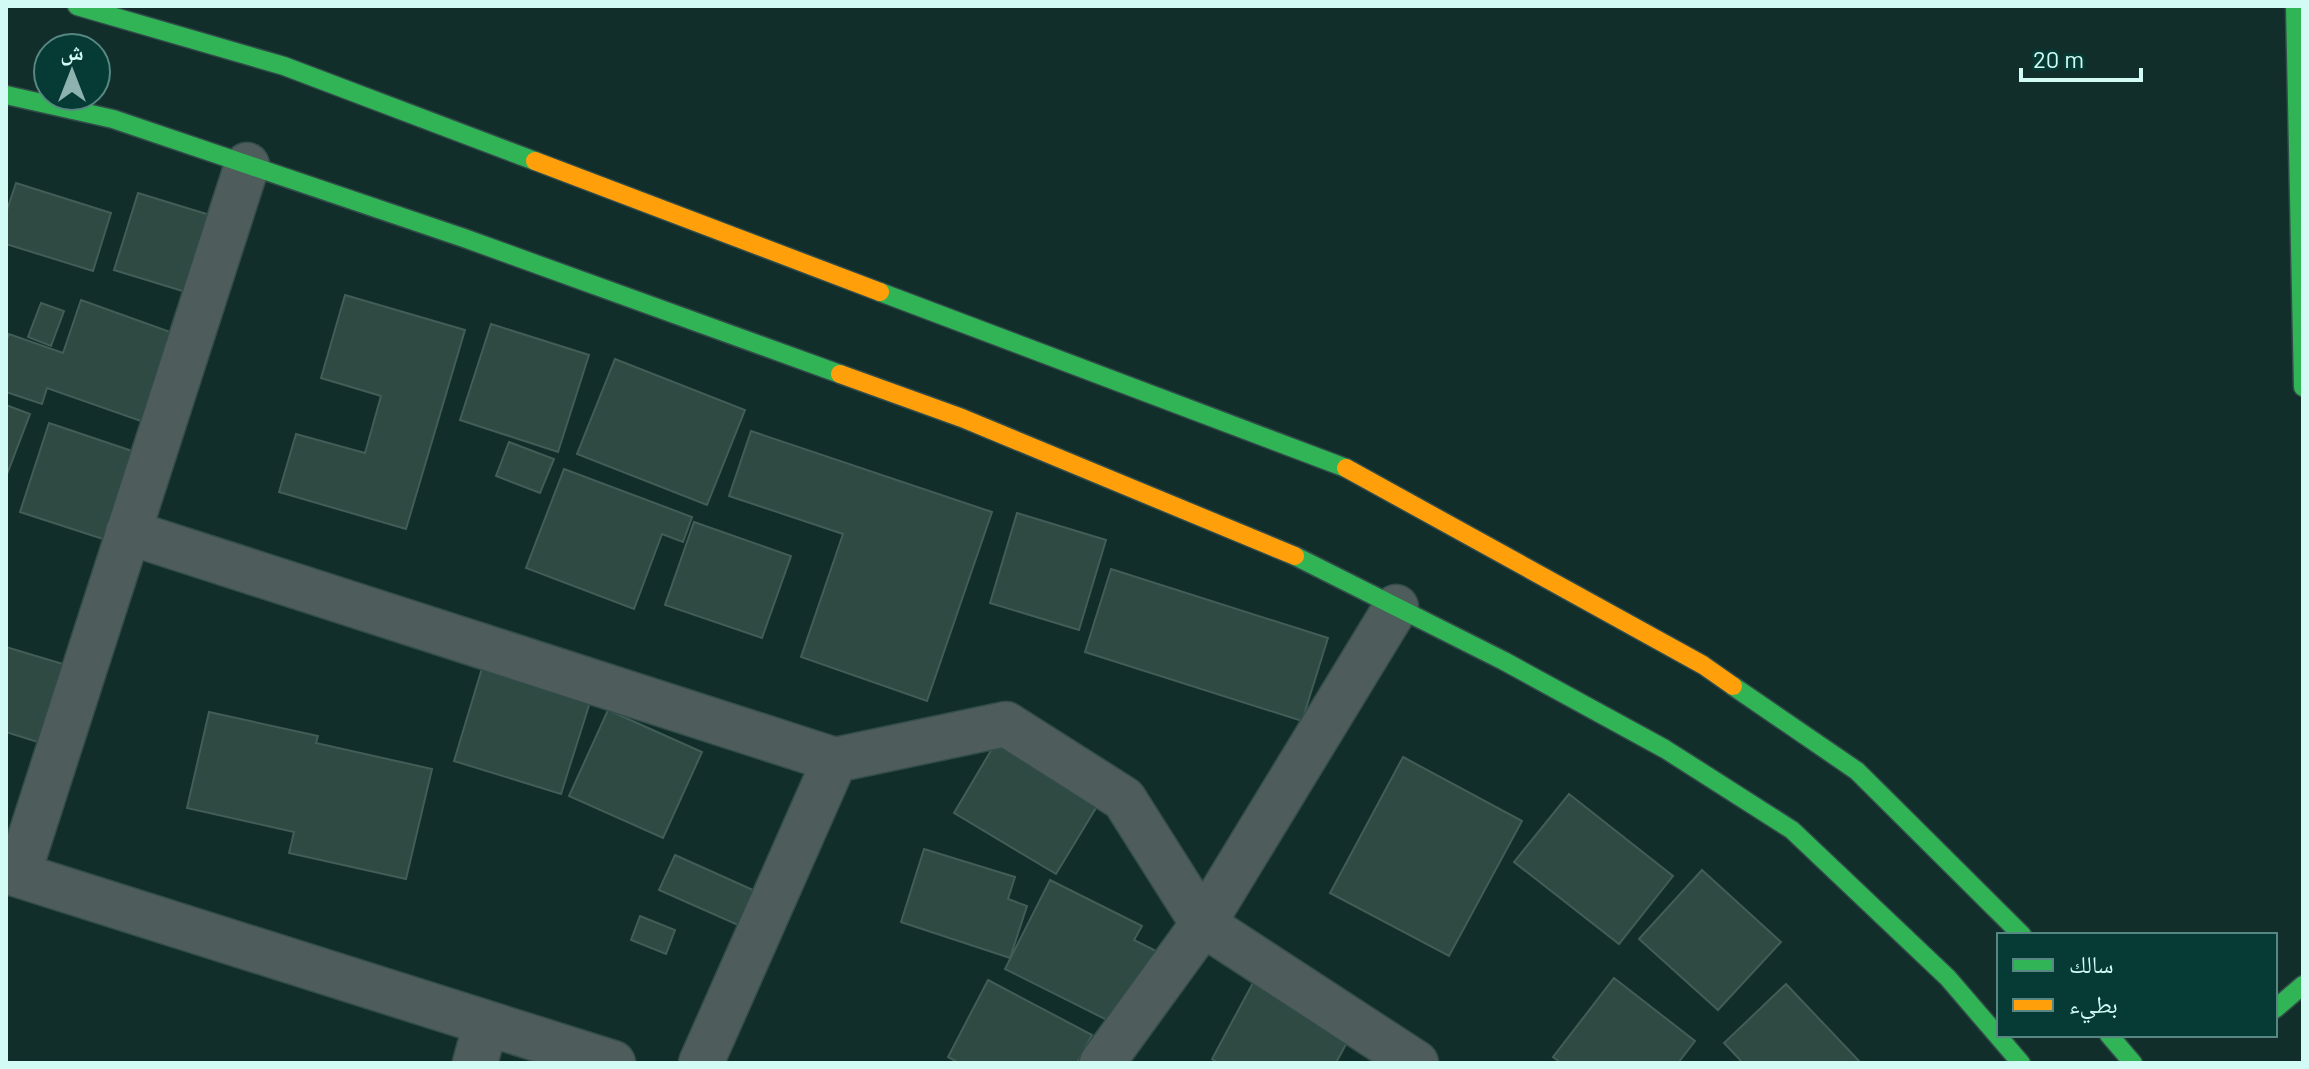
<svg xmlns="http://www.w3.org/2000/svg" width="2309" height="1069" font-family="Barlow,'Noto Naskh Arabic',sans-serif">
<style>
.building{fill:#2e4a43;stroke:#425d56;stroke-width:2}
.lines{fill:none;stroke-linecap:round;stroke-linejoin:round}
.street-casing{stroke:#324c4a;stroke-width:47}
.fast-casing{stroke:#324c4a;stroke-width:21}
.slow-casing{stroke:#324c4a;stroke-width:21}
.street{stroke:#4e5d5b;stroke-width:44}
.fast{stroke:#30b455;stroke-width:18}
.slow{stroke:#ff9f0a;stroke-width:18}
</style>
<rect width="100%" height="100%" fill="#112e2b"/>
<!-- building -->
<path class="building" d="M16 183 111 213 93 271 6 244V213Z
M138 193 213 216 189 293 114 270Z
M345 295 465 330 406 529 279 492 296 434 365 453 381 396 321 378Z
M81 300 190 339 158 427 47 388 42 404 6 392V342L9 334 63 353Z
M41 303 64 311 51 346 28 337Z
M491 324 589 355 558 452 460 420Z
M615 359 745 410 707 505 577 454Z
M6 405 30 414 6 477Z
M49 423 135 452 106 540 20 512Z
M751 431 992 512 927 701 801 657 843 534 729 496Z
M509 442 554 459 540 493 496 476Z
M564 469 692 517 683 542 662 534 634 609 526 568Z
M1017 513 1106 540 1079 630 990 603Z
M694 522 791 556 762 638 665 605Z
M1111 569 1328 638 1302 721 1085 652Z
M6 647 66 665 41 743 6 732Z
M483 665 591 699 561 794 454 761Z
M608 710 702 752 663 838 569 796Z
M209 712 318 736 316 743 432 769 406 879 289 853 294 832 187 808Z
M1002 732 1105 793 1056 874 954 813Z
M1403 757 1522 821 1449 956 1330 893Z
M1569 794 1673 876 1619 944 1514 862Z
M924 849 1015 877 1008 899 1027 906 1010 958 901 922Z
M675 855 762 894 747 929 659 890Z
M1702 870 1781 942 1718 1010 1639 939Z
M1050 880 1142 926 1134 940 1158 952 1121 1027 1005 969Z
M640 916 675 930 666 954 631 940Z
M1614 978 1695 1041 1678 1063H1561L1553 1057Z
M1255 979 1353 1031 1336 1063H1219L1212 1059Z
M988 980 1092 1035 1077 1063H959L948 1057Z
M1786 984 1861 1063H1743L1724 1043Z"/>
<g class="lines">
<!-- street casing -->
<g class="street-casing">
<path id="street" d="M128 532 835 760 1006 724 1124 799 1203 924 1416 1063
M6 871 613 1063
M18 875 247 165
M475 1063 486 1023
M701 1063 835 760
M1102 1063 1203 924 1396 607"/>
</g>
<!-- fast casing -->
<g class="fast-casing">
<path id="fast" d="M77 6 284 66 535 161
M2295 6 2303 387
M6 95 113 119 464 238 840 374
M880 292 1346 468
M1295 556 1504 661 1665 749 1792 830 1948 978 2021 1063
M1733 686 1857 771 2022 935
M2275 1009 2303 985
M2109 1035 2133 1063"/>
</g>
<!-- slow casing -->
<g class="slow-casing">
<path id="slow" d="M535 161 880 292
M840 374 962 418 1295 556
M1346 468 1703 665 1733 686"/>
</g>
<!-- street -->
<use href="#street" class="street"/>
<!-- fast -->
<use href="#fast" class="fast"/>
<!-- slow -->
<use href="#slow" class="slow"/>
</g>
<!-- border -->
<rect width="2309" height="1069" fill="none" stroke="#d2fbf6" stroke-width="16"/>
<!-- legend -->
<rect x="1997" y="933" width="280" height="104" fill="#053a35" stroke="#578782" stroke-width="2"/>
<rect x="2013" y="959" width="40" height="12" fill="#30b455" stroke="#578782" stroke-width="2"/>
<text x="2069" y="973" font-size="24" fill="#d2fbf6">سالك</text>
<rect x="2013" y="999" width="40" height="12" fill="#ff9f0a" stroke="#578782" stroke-width="2"/>
<text x="2069" y="1013" font-size="24" fill="#d2fbf6">بطيء</text>
<!-- north arrow -->
<g transform="translate(72 72)"><circle r="38" fill="#053a35" stroke="#578782" stroke-width="2"/>
<path d="M0-6L14 30L0 20L-14 30Z" fill="#8eb3af"/>
<text y="-12" font-size="22" font-weight="bold" text-anchor="middle" fill="#d2fbf6">ش</text>
</g>
<!-- scale -->
<path d="M2021 68v12h120v-12" fill="none" stroke="#d2fbf6" stroke-width="4"/>
<text x="2033" y="68" font-size="24" fill="#d2fbf6" stroke="#053a35" stroke-width="6" paint-order="stroke">20 m</text>
</svg>
